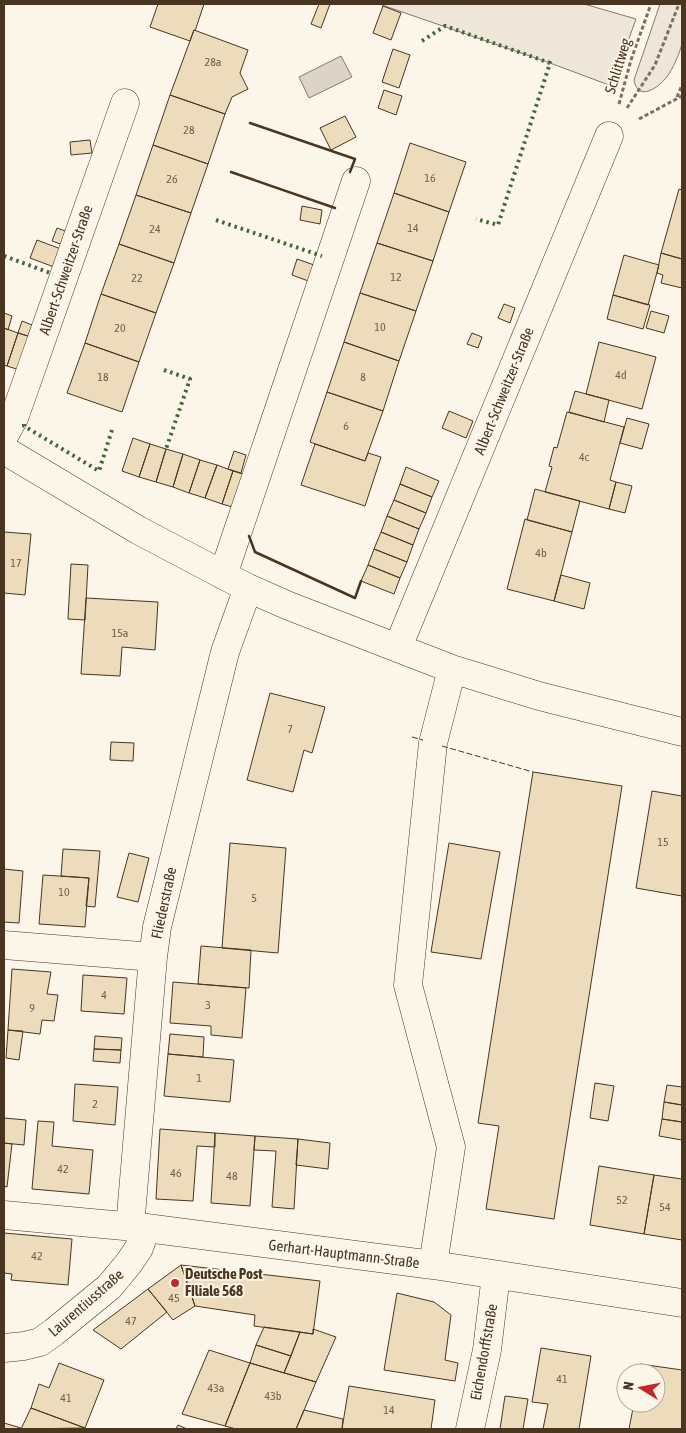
<svg xmlns="http://www.w3.org/2000/svg" width="686" height="1433" font-family="'Asap Condensed',sans-serif">
<style>
.green{fill:#ede6d9;stroke:#887966}
.water{fill:#dcd4c6;stroke:#887966}
.building{fill:#ecdcbc;stroke:#4a3520}
.lines{fill:none;stroke-linecap:round;stroke-linejoin:round}
.minor-casing{stroke:#4a3520;stroke-width:29}
.path{stroke:#7f6f5c;stroke-width:3;stroke-dasharray:4 2.5;stroke-linecap:butt}
.minor{stroke:#fbf6e9;stroke-width:28}
.hedge{stroke:#436837;stroke-width:4;stroke-dasharray:2.5 4;stroke-linecap:butt}
.fence{stroke:#4a3520;stroke-width:1;stroke-dasharray:6 2.5;stroke-linecap:butt}
.wall{stroke:#4a3520;stroke-width:2.5}
.poi-dot{fill:#c62828;stroke:#fbf6e9;stroke-width:2}
.labels{text-anchor:middle;stroke-width:4;stroke-linejoin:round;paint-order:stroke}
.number-label{font-size:12px;fill:#725f47}
.street-label{font-size:15px;fill:#4a3520;stroke:#fbf6e9}
.poi-label{font-size:15px;font-weight:bold;fill:#4a3520;stroke:#fbf6e9;text-anchor:start}
</style>
<rect width="100%" height="100%" fill="#fbf6e9"/>
<!-- green -->
<path class="green" d="M379 4H584L636 19 622 58 609 85 550 63Z
M660 4H682C682 15 684 32 682 43 681 50 674 66 670 72 664 84 638 105 634 80Z"/>
<!-- water -->
<path class="water" d="M341 56 352 77 309 98 299 77Z"/>
<!-- building -->
<path class="building" d="M158 4H204L195 31 194 30 190 41 150 27Z
M319 4H330L321 28 311 24Z
M383 6 401 13 391 40 373 33Z
M194 30 248 50 240 73 248 89 232 97 225 114 170 95Z
M393 49 410 55 399 88 382 82Z
M384 90 402 96 396 115 378 108Z
M170 95 225 114 208 164 153 145Z
M345 116 356 137 331 150 320 128Z
M90 140 92 153 71 155 70 142Z
M410 143 466 162 449 212 394 193Z
M153 145 208 164 191 213 136 195Z
M679 189 682 190V259L661 253Z
M394 193 449 212 433 261 377 243Z
M136 195 191 213 174 263 119 244Z
M302 206 322 210 320 224 300 220Z
M57 228 68 232 63 245 52 241Z
M37 240 61 249 54 267 30 258Z
M377 243 433 261 416 311 360 293Z
M119 244 174 263 156 313 101 294Z
M661 253 682 259V288L661 283 663 275 657 273Z
M624 255 659 265 648 305 613 295Z
M297 259 317 266 311 282 292 275Z
M360 293 416 311 399 361 344 342Z
M101 294 156 313 139 362 85 343Z
M613 295 650 305 643 329 607 319Z
M504 304 515 308 510 323 498 318Z
M651 311 669 316 664 333 646 328Z
M4 313 12 316 8 330 4 328Z
M22 321 32 325 28 336 18 333Z
M4 328 18 333 7 366 4 365Z
M18 333 34 338 23 371 7 366Z
M472 333 482 337 478 348 467 344Z
M344 342 399 361 383 411 327 392Z
M599 342 656 357 642 409 586 394Z
M85 343 139 362 122 412 67 393Z
M575 391 609 400 604 422 569 412Z
M327 392 383 411 365 461 310 442Z
M449 411 473 421 466 438 442 428Z
M567 412 624 427 610 480 616 482 609 509 545 492 552 467 549 466 554 447 557 448Z
M627 418 649 424 642 449 620 443Z
M133 438 150 444 139 477 122 471Z
M150 444 166 449 156 482 139 477Z
M315 444 365 461 368 453 381 457 365 506 301 485Z
M166 449 183 454 173 487 156 482Z
M234 451 246 455 241 473 228 469Z
M183 454 200 460 189 493 173 487Z
M200 460 217 465 205 498 189 493Z
M217 465 233 471 222 504 205 498Z
M406 467 439 481 432 497 400 484Z
M233 471 249 476 239 509 222 504Z
M616 482 632 486 625 513 609 509Z
M400 484 432 497 426 513 394 500Z
M535 489 580 501 572 532 527 520Z
M394 500 426 513 419 529 387 516Z
M387 516 419 529 413 545 381 532Z
M525 519 572 532 554 601 507 589Z
M4 532 31 534 25 595 4 593Z
M381 532 413 545 407 562 374 549Z
M374 549 407 562 400 578 368 565Z
M71 564 88 565 85 620 68 619Z
M368 565 400 578 394 594 361 581Z
M561 575 590 583 584 609 554 601Z
M86 598 158 602 155 650 122 647 120 676 81 674Z
M270 693 325 707 312 753 304 750 293 792 247 780Z
M111 742 134 743 133 761 110 760Z
M533 772 622 786 554 1219 486 1209 499 1126 478 1123Z
M652 791 682 796V896L636 888Z
M230 843 286 848 278 953 222 948Z
M449 843 500 852 481 959 431 952Z
M63 849 100 851 95 907 86 906 89 878 61 876Z
M129 853 149 858 138 902 117 897Z
M4 869 23 871 19 923 4 922Z
M43 875 89 878 85 927 39 924Z
M201 946 251 950 249 988 198 984Z
M12 969 51 972 47 994 58 995 54 1021 42 1020 40 1034 8 1030Z
M83 975 127 978 124 1014 81 1011Z
M173 982 246 988 242 1038 211 1035V1026L170 1023Z
M8 1030 23 1031 19 1060 6 1058Z
M170 1034 204 1037 203 1057 168 1054Z
M95 1036 122 1038 121 1050 94 1049Z
M94 1049 121 1050 120 1063 93 1061Z
M168 1054 234 1060 230 1102 164 1096Z
M595 1083 614 1086 608 1121 590 1118Z
M75 1084 118 1087 115 1125 73 1121Z
M667 1085 682 1087V1105L664 1102Z
M664 1102 682 1105V1122L662 1119Z
M4 1118 26 1120 24 1145 4 1143Z
M662 1119 682 1122V1140L659 1136Z
M38 1121 54 1122 52 1146 93 1150 89 1194 32 1189Z
M160 1129 215 1133V1147L197 1146 193 1201 156 1199Z
M215 1133 255 1136 250 1206 211 1203Z
M255 1136 298 1139 294 1209 272 1207 276 1151 254 1150Z
M298 1139 330 1143 328 1169 296 1165Z
M4 1143 12 1144 7 1187 4 1186Z
M599 1166 654 1175 644 1234 590 1225Z
M654 1175 682 1179V1240L644 1234Z
M4 1233 72 1239 68 1285 11 1280 12 1274 4 1273Z
M181 1265 195 1306 173 1320 148 1289Z
M181 1265 320 1281 313 1334 254 1326 255 1315 195 1306Z
M148 1289 167 1312 121 1349 93 1330Z
M397 1293 434 1302 451 1315 445 1360 458 1363 455 1381 384 1370Z
M264 1327 300 1332 291 1356 256 1345Z
M313 1329 336 1337 316 1382 284 1373 300 1332 313 1334Z
M256 1345 291 1356 284 1373 250 1363Z
M541 1348 591 1356 579 1429H543L548 1404 532 1402Z
M209 1350 250 1363 225 1426 182 1414Z
M59 1363 104 1380 85 1428 31 1408 39 1384 49 1388Z
M250 1363 316 1382 296 1429H236L225 1426Z
M640 1364 682 1370V1429H629L634 1403H656V1373H638Z
M349 1386 435 1400 431 1429H342Z
M505 1396 528 1399 523 1429H500Z
M31 1408 85 1428 21 1429Z
M304 1410 343 1419 342 1429H296Z
M4 1423 21 1428V1429H4Z
M178 1425 187 1429H176Z"/>
<g class="lines">
<!-- minor casing -->
<g class="minor-casing">
<path id="minor" d="M4 436 14 418 125 103
M4 450 138 530 248 588 289 606 452 669 539 696 682 732
M223 575 356 181
M398 647 609 136
M4 945 153 957
M4 1215 146 1228 433 1265 682 1303
M130 1227 153 957 157 927 225 652 248 588
M433 1265 451 1147 408 985 433 743 452 669
M4 1348 24 1346 40 1342 54 1332 109 1287 129 1263 139 1248 146 1228
M470 1429 487 1350 496 1275"/>
</g>
<!-- path -->
<path class="path" d="M677 97 682 85
M619 104 631 60 651 4
M627 108 655 65 679 4
M639 119 682 96"/>
<!-- minor -->
<use href="#minor" class="minor"/>
<!-- hedge -->
<path class="hedge" d="M422 41 445 26 550 63 498 225 476 219
M216 220 322 256
M4 256 53 274
M164 370 190 379 166 449
M24 424V426L99 471 112 430"/>
<!-- fence -->
<path class="fence" d="M412 737 423 740
M442 746 533 772"/>
<!-- wall -->
<path class="wall" d="M250 123 355 159 350 172
M231 172 335 208
M249 536 255 552 355 598 361 581"/>
</g>
<!-- markers -->
<circle class="poi-dot" cx="175" cy="1283" r="5"/>
<g class="labels">
<!-- number labels -->
<g class="number-label">
<text x="213" y="66">28a</text>
<text x="189" y="134">28</text>
<text x="430" y="182">16</text>
<text x="172" y="183">26</text>
<text x="413" y="232">14</text>
<text x="155" y="233">24</text>
<text x="396" y="281">12</text>
<text x="137" y="282">22</text>
<text x="380" y="331">10</text>
<text x="120" y="332">20</text>
<text x="621" y="379">4d</text>
<text x="103" y="381">18</text>
<text x="363" y="381">8</text>
<text x="346" y="430">6</text>
<text x="584" y="461">4c</text>
<text x="541" y="557">4b</text>
<text x="16" y="567">17</text>
<text x="120" y="637">15a</text>
<text x="290" y="733">7</text>
<text x="663" y="846">15</text>
<text x="64" y="896">10</text>
<text x="254" y="902">5</text>
<text x="104" y="999">4</text>
<text x="208" y="1009">3</text>
<text x="32" y="1012">9</text>
<text x="199" y="1082">1</text>
<text x="95" y="1108">2</text>
<text x="63" y="1173">42</text>
<text x="176" y="1177">46</text>
<text x="232" y="1180">48</text>
<text x="622" y="1204">52</text>
<text x="665" y="1211">54</text>
<text x="37" y="1260">42</text>
<text x="174" y="1302">45</text>
<text x="131" y="1325">47</text>
<text x="562" y="1383">41</text>
<text x="216" y="1392">43a</text>
<text x="273" y="1400">43b</text>
<text x="66" y="1402">41</text>
<text x="389" y="1414">14</text>
</g>
<!-- street labels -->
<g class="street-label">
<text transform="translate(618 66) rotate(-73)" y="5">Schlittweg</text>
<text transform="translate(66 270) rotate(-71)" y="5">Albert-Schweitzer-Straße</text>
<text transform="translate(504 391) rotate(-68)" y="5">Albert-Schweitzer-Straße</text>
<text transform="translate(164 903) rotate(-78)" y="5">Fliederstraße</text>
<text transform="translate(344 1254) rotate(7)" y="5">Gerhart-Hauptmann-Straße</text>
<text transform="translate(86 1303) rotate(-41)" y="5">Laurentiusstraße</text>
<text transform="translate(484 1352) rotate(-80)" y="5">Eichendorffstraße</text>
</g>
<!-- poi labels -->
<g class="poi-label">
<text x="185" y="1279">Deutsche Post<tspan x="185" dy="17">FIliale 568</tspan></text>
</g>
</g>
<!-- border -->
<rect width="686" height="1433" fill="none" stroke="#4a3520" stroke-width="10"/>
<!-- north arrow -->
<g transform="translate(641 1388) rotate(280)"><circle r="24" fill="#fbf6e9" stroke="#b4a999"/>
<path d="M0-4L9 19L0 12L-9 19Z" fill="#c62828"/>
<text y="-8" font-size="14" font-weight="bold" text-anchor="middle" fill="#4a3520">N</text>
</g>
</svg>
